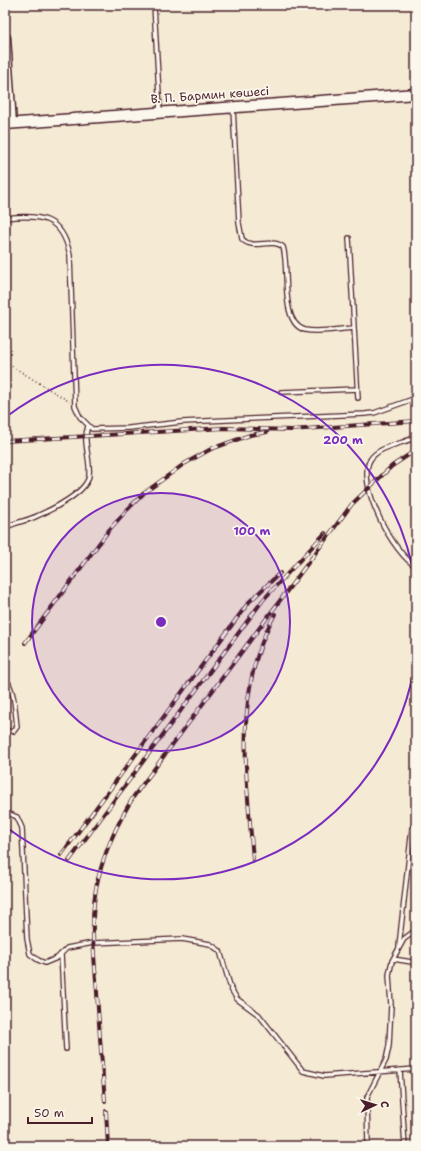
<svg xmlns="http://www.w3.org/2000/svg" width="421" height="1151" font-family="'Shantell Sans',sans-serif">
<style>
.built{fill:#f5ead4}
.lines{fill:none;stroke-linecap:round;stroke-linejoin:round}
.lane-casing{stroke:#4a1f2b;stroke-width:6}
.secondary-casing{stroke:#4a1f2b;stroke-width:13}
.path{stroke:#4a1f2b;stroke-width:1.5;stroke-dasharray:1 3;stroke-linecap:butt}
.lane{stroke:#fbf7ec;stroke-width:3.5}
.secondary{stroke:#fbf7ec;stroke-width:10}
.rail-casing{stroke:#4a1f2b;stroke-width:4}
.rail{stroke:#fbf7ec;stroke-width:2.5;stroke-dasharray:8;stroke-linecap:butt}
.ring{fill:none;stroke:#7b2cbf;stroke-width:2}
.labels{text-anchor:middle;stroke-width:3.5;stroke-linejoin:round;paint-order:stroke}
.street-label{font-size:12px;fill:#4a1f2b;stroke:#fbf7ec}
.centre{fill:#7b2cbf;stroke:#fbf7ec;stroke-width:2}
.ring-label{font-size:12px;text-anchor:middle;font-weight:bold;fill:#7b2cbf;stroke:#fbf7ec;stroke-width:3.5;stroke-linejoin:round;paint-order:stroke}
</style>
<rect width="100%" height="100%" fill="#fbf7ec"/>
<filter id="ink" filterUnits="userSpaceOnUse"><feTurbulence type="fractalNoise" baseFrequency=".025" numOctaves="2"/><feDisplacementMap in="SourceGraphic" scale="8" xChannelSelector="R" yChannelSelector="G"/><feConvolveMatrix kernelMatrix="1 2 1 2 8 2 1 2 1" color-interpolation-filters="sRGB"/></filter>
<g filter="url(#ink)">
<!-- built -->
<path class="built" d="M5 5H416V1146H5Z"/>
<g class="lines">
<!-- lane casing -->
<g class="lane-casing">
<path id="lane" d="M154 5 160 112
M233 108 239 223 242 239C253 251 272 237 283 247 290 268 279 323 305 330 319 333 339 329 354 328
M5 218C40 214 62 216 70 255L75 406 80 417 92 429 129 428 182 422 365 414 374 413 416 398
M349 238 358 398
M281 392 357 389
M416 437C403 444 378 446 370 460 356 484 394 555 416 566
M5 528C15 522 27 521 37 516 51 510 88 492 89 475 91 459 82 442 88 426
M416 560 414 565 416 584
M5 677C15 691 15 710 17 727L14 731 5 732
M5 812 17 817 22 828 27 939 30 954 38 960 45 963 57 958 67 948 93 943 182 939 210 944 220 951 231 989 237 999 259 1015 303 1071 324 1076 416 1069
M399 946 412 828 416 827
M61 954 66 1049
M393 959 412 962 416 965
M400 1070 405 1146
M90 1146 100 1145
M368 1146 367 1097 386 1060 389 1046 391 1005 389 975 392 961 404 939 416 930"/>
</g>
<!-- secondary casing -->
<g class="secondary-casing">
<path id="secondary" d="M5 38 11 123
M5 124 416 94"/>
</g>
<!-- path -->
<path class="path" d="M5 362 70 402"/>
<!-- lane -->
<use href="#lane" class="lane"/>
<!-- secondary -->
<use href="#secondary" class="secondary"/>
<!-- rail casing -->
<g class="rail-casing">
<path id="rail" d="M5 441 224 428 291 430 416 421
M25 643 109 530 126 511 144 493 184 464 211 449 250 435 267 432
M61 855 249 602 280 573
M253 860C247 777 232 691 275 614
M69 861 263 600 325 533
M105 1101C102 1065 99 1028 97 992 94 955 89 916 98 879 105 850 118 822 134 796L352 504 392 466 416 450
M106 1111 108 1146"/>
</g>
<!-- rail -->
<use href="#rail" class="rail"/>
</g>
</g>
<!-- distance rings -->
<circle cx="161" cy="622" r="129" fill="#7b2cbf" fill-opacity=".12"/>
<g class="ring">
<circle cx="161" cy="622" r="129"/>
<path d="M416 656A257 257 0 0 1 6 827M6 417A257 257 0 0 1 416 588"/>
</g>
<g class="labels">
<!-- street labels -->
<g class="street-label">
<text transform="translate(210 95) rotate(-4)" y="4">В. П. Бармин көшесі</text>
</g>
</g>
<circle cx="161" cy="622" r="6" class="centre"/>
<g class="ring-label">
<text x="343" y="444">200 m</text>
<text x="252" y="535">100 m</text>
</g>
<!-- margin -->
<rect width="421" height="1151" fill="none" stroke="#fbf7ec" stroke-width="20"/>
<rect x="10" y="10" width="401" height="1131" fill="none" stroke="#4a1f2b" stroke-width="1.5" filter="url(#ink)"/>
<!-- north arrow -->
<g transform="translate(375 1105) rotate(86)" stroke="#fbf7ec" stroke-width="3" paint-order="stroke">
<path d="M0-3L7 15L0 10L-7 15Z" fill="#4a1f2b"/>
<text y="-6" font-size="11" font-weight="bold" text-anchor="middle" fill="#4a1f2b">С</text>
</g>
<!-- scale -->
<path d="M28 1117v6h64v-6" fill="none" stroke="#4a1f2b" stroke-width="2"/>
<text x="34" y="1117" font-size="12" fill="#4a1f2b" stroke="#fbf7ec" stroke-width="3" paint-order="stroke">50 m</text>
</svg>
